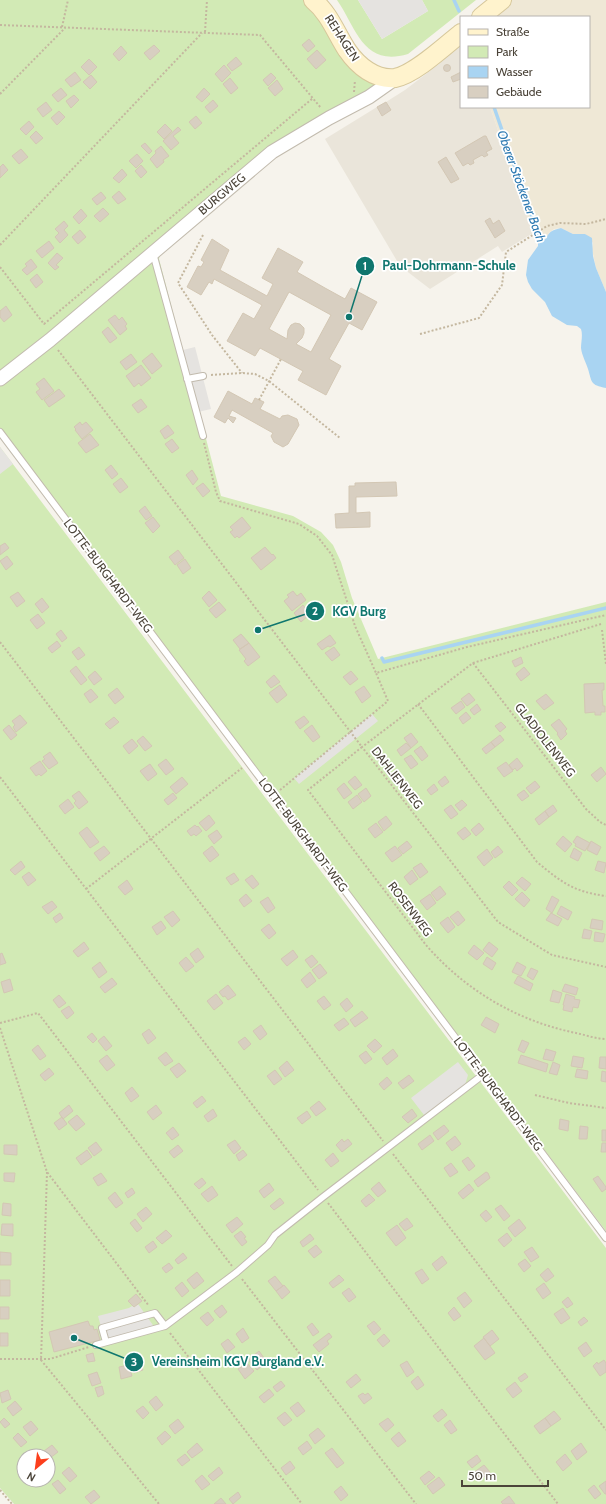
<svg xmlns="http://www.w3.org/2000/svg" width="606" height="1504" font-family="Cabin,sans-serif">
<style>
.residential{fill:#eae5da}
.education{fill:#efe8d6}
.green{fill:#d2eab5;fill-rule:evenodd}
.parking{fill:#e5e3e0}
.water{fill:#a9d4f2}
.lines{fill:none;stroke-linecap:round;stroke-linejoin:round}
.stream{stroke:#a9d4f2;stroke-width:3.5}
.building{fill:#d8cfc1;stroke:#d3c7b4;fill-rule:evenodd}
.lane-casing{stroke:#c2bbae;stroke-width:8}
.street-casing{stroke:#c2bbae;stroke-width:15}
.secondary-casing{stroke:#d6c79b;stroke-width:20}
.path{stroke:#c4b79f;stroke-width:2;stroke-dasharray:2 2;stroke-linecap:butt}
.lane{stroke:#fff;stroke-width:6}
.street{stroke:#fff;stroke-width:13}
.secondary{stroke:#fff3cd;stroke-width:18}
.labels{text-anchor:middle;stroke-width:3.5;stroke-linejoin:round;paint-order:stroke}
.street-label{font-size:12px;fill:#4b4439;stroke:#fff}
.water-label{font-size:13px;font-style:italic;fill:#2e7ab2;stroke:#fff}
.leader{fill:none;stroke:#0f766e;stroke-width:1.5}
.callout-dot{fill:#0f766e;stroke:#fff;stroke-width:1.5}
.mark-label{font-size:12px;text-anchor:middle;font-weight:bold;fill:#fff}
.callout-label{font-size:13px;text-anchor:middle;font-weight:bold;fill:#0f766e;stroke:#fff;stroke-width:3.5;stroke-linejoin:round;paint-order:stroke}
</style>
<rect width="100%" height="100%" fill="#f6f3ec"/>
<!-- residential -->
<path class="residential" d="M461 44V107H490L533 233 502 252 498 246 430 289 400 266 325 139 377 107 382 116 391 110 386 102 405 90 439 64Z"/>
<!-- education -->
<path class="education" d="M512 0H606V292L596 268 592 249 593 243 585 234H573L561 228 554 229 549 233 546 239 538 237V238L533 233 490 107H589V17H492Z"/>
<!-- green -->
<path class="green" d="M0 0H313L347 50 396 76 272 152 160 255 159 259 221 496 293 516 321 532 333 545 341 562 352 598 378 659 606 602V1231L0 432Z
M337 0H358L382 39 428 11 422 0H476L408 54C363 67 357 29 337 0Z
M0 447 606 1248V1504H14L0 1488ZM24 1456H48V1480H24Z"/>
<!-- parking -->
<path class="parking" d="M358 0H422L428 11 382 39Z
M195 347 211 409 198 412 183 350Z
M0 447 13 464 0 474Z
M372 714 378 721 299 784 294 778Z
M458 1062 468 1075 465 1085 424 1115 411 1098Z
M138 1304 155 1328 105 1341 98 1316 129 1308 132 1306 134 1307Z"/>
<!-- water -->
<path class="water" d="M561 228 573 234H585L592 238 593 256 596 268 606 292V388C590 385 592 382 588 369 586 362 582 356 581 348 581 342 583 335 581 329L577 326 567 325 552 316 545 302 532 289 528 282 526 275 528 260 538 246V238L539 235 541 238 546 239C549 231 553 230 561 228Z"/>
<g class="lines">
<!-- stream -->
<path class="stream" d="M454 0 459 11
M494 107 540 240
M382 658 384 662 606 608"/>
</g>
<!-- building -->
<path class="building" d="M309 39 315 46 308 52 302 45Z
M154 45 160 51 150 60 144 53Z
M121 46 127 53 119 61 113 54Z
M317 50 326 60 316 69 307 59Z
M236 57 242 64 232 71 227 65Z
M89 59 97 67 89 75 81 67Z
M443.5 68a3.5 3.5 0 1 1 7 0a3.5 3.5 0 1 1-7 0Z
M224 65 231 73 222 82 215 74Z
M75 72 81 80 71 87 65 80Z
M461 72V79L453 82 451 77Z
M271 73 276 78 268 86 263 80Z
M91 75 97 82 90 89 83 82Z
M230 78 238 88 231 94 223 84Z
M277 80 283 89 275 96 268 88Z
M61 88 67 95 58 102 52 95Z
M204 88 210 94 202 102 196 97Z
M74 95 79 100 71 108 66 101Z
M213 100 218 106 210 113 205 107Z
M46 102 52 110 43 117 37 109Z
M386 102 391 110 382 116 377 107Z
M59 111 65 117 57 125 51 118Z
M196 116 202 123 195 129 189 122Z
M29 121 34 127 26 135 20 129Z
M165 124 172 131 164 139 157 132Z
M178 127 181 130 173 136 179 143 171 150 163 141Z
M36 131 43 138 36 144 30 137Z
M484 136H486L492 149 486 152 488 155 484 157 482 155 473 160 474 163 470 165 468 163 463 166 455 153Z
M145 143 152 151 149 154 141 146Z
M161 146 169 156 163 160 164 162 157 168 150 159 156 153 155 151Z
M21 149 28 157 19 164 12 156Z
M137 154 143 161 136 168 129 161Z
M446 157 459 179 451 183 438 162Z
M3 164 8 170 0 178V167Z
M141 165 147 172 141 178 135 171Z
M122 169 127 175 119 183 113 178Z
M119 191 126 199 118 204 112 197Z
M101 192 106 198 97 205 92 199Z
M103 208 109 214 100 222 94 216Z
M81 209 87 216 79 224 73 217Z
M490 218 493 224 499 220 505 231 495 238 485 221Z
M64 221 68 226 64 230 68 235 60 243 55 237 59 233 55 229Z
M80 230 86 237 78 244 72 237Z
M212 239 229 250 220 270 267 296 273 284 262 278 278 248 303 262 297 272 325 288 345 299 351 288 377 302 362 330 349 323 329 359 341 366 326 395 298 380 303 371 260 348 255 356 227 341 243 313 254 319 262 305 214 279 212 284 209 282 201 295 187 287 198 266 201 267 204 262 201 260ZM289 292 331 315 311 352 296 344 302 338 304 333V328L300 324 295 323 291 325 288 330 287 339 269 329Z
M49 241 54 248 42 258 36 251Z
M57 253 63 258 56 265 59 267 55 270 48 263Z
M31 259 37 267 27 275 22 270 27 266 25 264Z
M37 274 43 282 36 288 30 280Z
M6 306 12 315 4 322 0 317V311Z
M115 315 119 320 122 317 127 324 125 326 127 329 120 335 108 320Z
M108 327 117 338 110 343 102 332Z
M152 353 162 366 152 374 142 361Z
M131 354 137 362 126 370 120 362Z
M141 365 151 378 141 386 139 383 134 387 126 376Z
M44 378 54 391 42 400 36 392 40 389 36 384Z
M59 389 65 396 49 407 44 400Z
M228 391 252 404 255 398 264 402 260 409 280 419 282 416 288 415 297 419 299 425 288 444 283 447 274 442 271 436 273 433 232 410 229 416 236 418 233 423 228 418 225 423 214 417Z
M141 399 147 407 138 413 132 405Z
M80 422 82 425 86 422 93 430 82 439 75 430 76 429 74 427Z
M168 425 174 433 165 439 160 431Z
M90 434 99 445 86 453 78 443Z
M172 439 179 448 172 453 165 444Z
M111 465 118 474 112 479 105 470Z
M192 470 198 479 193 485 186 475Z
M121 478 128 487 120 493 113 484Z
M396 482 397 496 356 497V513L370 512V527L336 528 335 514 349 513V486H355V483Z
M203 483 210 491 203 497 196 488Z
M145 506 152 516 146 520 139 511Z
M153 517 160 526 153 533 145 523Z
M242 517 251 528 239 538 237 536 235 538 230 532 233 530 230 527Z
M5 543 9 548 0 555V546Z
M265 547 272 555 273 554 276 558 261 570 251 558Z
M178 550 184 558 175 565 169 557Z
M7 556 13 564 6 570 0 561Z
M185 559 191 568 183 574 177 565Z
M209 591 217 600 209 607 202 598Z
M293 591 297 596 301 593 306 600 292 611 284 601 289 597 287 595Z
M18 592 25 601 17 607 10 597Z
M42 598 49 607 42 613 35 604Z
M219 602 226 610 216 618 209 610Z
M303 605 310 614 301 622 294 613Z
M38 614 45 623 37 629 30 620Z
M61 630 67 638 62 642 56 634Z
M241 634 249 643 240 649 233 640Z
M330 635 336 643 330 647 328 646 322 650 317 644Z
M57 641 61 646 52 653 48 648Z
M249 643 260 657 248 666 244 661 246 659 239 650Z
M79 647 85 655 78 660 72 652Z
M334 647 340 655 332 661 325 653Z
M521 657 523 663 515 667 512 661Z
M76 666 87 680 81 685 70 671Z
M524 667 530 674 521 681 516 674Z
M95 671 102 679 94 685 88 677Z
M351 671 358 679 350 685 343 677Z
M274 675 280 682 271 688 266 682Z
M604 683V690H602L603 706H605V712H601V715H595V712L585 713 584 684Z
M280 685 287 695 277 703 269 693Z
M364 686 371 696 362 703 355 692Z
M117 688 124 697 115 704 108 695Z
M91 689 98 697 90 703 84 694Z
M469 693 475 700 467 706 461 699Z
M546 694 554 703 544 710 536 701Z
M461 701 465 707 456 714 451 708Z
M477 704 481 710 474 715 470 710Z
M466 712 471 718 463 724 459 718Z
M20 715 27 723 16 732 13 727 15 725 12 721Z
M304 716 309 722 300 729 295 722Z
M114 717 119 722 110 729 105 724Z
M559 719 567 729 565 731 567 734 561 740 557 734 558 733 551 725Z
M501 722 506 727 500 732 495 726Z
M9 725 17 735 11 740 3 730Z
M312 725 320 737 313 742 304 731Z
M411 733 418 742 411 748 404 738Z
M500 735 504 740 495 747 491 742Z
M143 736 152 746 145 751 137 741Z
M132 739 138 746 129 754 123 746Z
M491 742 495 747 486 754 482 749Z
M406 743 411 748 401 756 397 750Z
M421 746 428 756 422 761 414 751Z
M50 752 58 763 49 769 42 761 45 759 43 757Z
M411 755 418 764 411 769 404 759Z
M517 758 523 766 517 771 515 768 513 770 509 765Z
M166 759 174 769 166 775 158 765Z
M40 761 47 771 41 776 39 774 36 776 30 768Z
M506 762 513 771 504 777 497 768Z
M150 764 157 774 148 781 140 771Z
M601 767 606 774 597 782 591 775Z
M355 776 362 785 355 790 348 782Z
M445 776 449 782 442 787 438 782Z
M182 777 188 784 176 794 170 787Z
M535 781 540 787 531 794 526 788Z
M344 783 352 793 344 799 337 789Z
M434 784 438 790 431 795 427 790Z
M366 788 371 796 364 802 358 794Z
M524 790 529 796 522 801 517 795Z
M79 791 88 802 79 809 74 803 76 801 72 796Z
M173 793 177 798 168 805 164 800Z
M357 795 362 802 353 809 348 802Z
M68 799 74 807 65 814 59 806Z
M462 800 467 805 460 811 455 805Z
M451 805 458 814 451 819 444 810Z
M553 805 557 811 549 817 545 811Z
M545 811 549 817 539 825 535 819Z
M209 815 215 823 206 831 199 823Z
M386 816 392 824 384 831 378 822Z
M376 823 383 832 375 838 368 829Z
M479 823 484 829 476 836 471 830Z
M195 825 197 827 198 826 202 831 196 836 194 834 191 836 187 831Z
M87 827 99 842 90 848 79 833Z
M465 827 471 834 463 840 457 833Z
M217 830 222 837 214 844 208 836Z
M563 836 572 844 565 852 556 844Z
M577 836 590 843 585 851 575 846 576 844 573 842Z
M407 841 412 847 403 854 398 848Z
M591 841 601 847 597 855 587 850Z
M104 846 110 853 100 861 94 853Z
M212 846 219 855 210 862 203 853Z
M395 846 402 855 392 862 385 853Z
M498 846 503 852 495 858 491 852Z
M574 848 582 853 578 861 570 857Z
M487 849 493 858 484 866 477 857Z
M21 861 25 867 15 875 10 870Z
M598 861 606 863 604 873 595 870Z
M421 863 428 872 420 878 413 868Z
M412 870 418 879 410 885 404 877Z
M29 872 36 880 28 886 22 877Z
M234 873 239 880 231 885 226 878Z
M252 875 259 884 253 889 245 880Z
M522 877 531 884 525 891 516 883Z
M127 880 133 889 125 895 118 887Z
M509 881 518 890 512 896 503 887Z
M440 886 446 894 437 901 431 893Z
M522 892 530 900 524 907 515 899Z
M246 894 252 901 244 907 239 900Z
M430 894 436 903 427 910 420 901Z
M552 896 559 900 552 913 546 909Z
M268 897 275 908 268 913 260 902Z
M52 901 57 907 48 914 42 907Z
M561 906 572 912 568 920 557 914Z
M173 911 180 920 172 927 164 917Z
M458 911 465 920 458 926 450 917Z
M60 913 63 918 56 923 53 918Z
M551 913 562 919 558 926 546 920Z
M448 917 455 927 448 933 440 923Z
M592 919 603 921 602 930 590 928Z
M161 921 166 928 157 935 152 927Z
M269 924 276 933 269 939 261 930Z
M584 929 592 931 590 939 582 938Z
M595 932 605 934 603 942 594 941Z
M84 942 89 949 78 957 73 951Z
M489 942 498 949 492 957 483 950Z
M474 945 484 953 477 960 468 953Z
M198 948 204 957 196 963 190 954Z
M293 950 298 957 287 966 281 959Z
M2 953 6 963 0 965V954Z
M312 955 318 962 311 968 305 960Z
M186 957 194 966 186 972 179 963Z
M487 957 496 963 492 970 483 964Z
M100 962 107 972 99 978 92 968Z
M517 962 526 967 521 976 512 972Z
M320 964 327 973 319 979 312 970Z
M531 968 538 971 533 980 527 976Z
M310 972 316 981 307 988 301 980Z
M518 976 533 984 530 991 514 983Z
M112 978 117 984 105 993 100 987Z
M10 979 13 990 4 993 1 982Z
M565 984 578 988 576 995 562 991Z
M228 985 236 995 228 1000 225 996 223 997 219 992Z
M553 990 562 993 559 1003 550 1001Z
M216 994 223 1003 214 1010 207 1001Z
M566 994 575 997 574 999 580 1000 578 1008 573 1007 572 1012 563 1010 564 1005H563Z
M59 995 66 1003 59 1008 53 1000Z
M324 996 331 1005 324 1010 317 1001Z
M347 998 353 1006 346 1012 340 1004Z
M69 1006 74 1013 67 1019 61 1011Z
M362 1011 368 1018 355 1027 350 1020Z
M486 1017 499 1024 495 1033 481 1025Z
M344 1018 349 1024 339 1031 334 1025Z
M261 1025 267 1034 260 1040 253 1031Z
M149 1029 156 1038 148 1044 142 1034Z
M92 1033 97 1039 93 1043 87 1037Z
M104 1036 112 1046 106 1051 98 1041Z
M245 1037 251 1044 244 1050 238 1042Z
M375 1039 382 1046 374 1053 367 1046Z
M522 1040 529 1043 524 1053 518 1050Z
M38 1045 46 1056 40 1060 32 1050Z
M393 1049 398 1056 387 1065 382 1058Z
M546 1049 556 1052 553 1061 543 1059Z
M366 1051 372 1059 365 1064 359 1056Z
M166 1052 173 1061 165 1066 158 1058Z
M107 1055 115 1065 107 1071 99 1061Z
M521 1055 548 1064 546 1072 518 1063Z
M573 1056 584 1058 582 1068 571 1066Z
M600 1057H606V1069L599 1068Z
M287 1061 294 1070 285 1077 279 1068Z
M553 1062 560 1065 557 1075 549 1073Z
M179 1063 186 1071 177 1078 170 1069Z
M49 1068 54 1074 45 1081 40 1075Z
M577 1069 588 1071 587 1079 575 1077Z
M275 1070 282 1079 274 1085 267 1076Z
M602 1071 606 1072V1082L601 1081Z
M409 1075 414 1081 403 1089 398 1083Z
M387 1077 392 1083 384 1090 379 1084Z
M132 1087 139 1096 131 1102 125 1093Z
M202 1096 206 1101 197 1108 193 1103Z
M319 1101 326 1109 316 1116 310 1108Z
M69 1105 73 1111 63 1119 59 1113Z
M156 1105 162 1113 153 1120 147 1112Z
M213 1109 217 1116 208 1122 204 1116Z
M412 1109 417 1116 408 1123 402 1117Z
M307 1111 311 1117 302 1124 297 1118Z
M77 1115 85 1124 76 1131 68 1122Z
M62 1117 67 1124 59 1130 54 1123Z
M560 1119 569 1121 568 1131 559 1129Z
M444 1125 449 1131 438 1140 433 1133Z
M580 1126 588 1127 587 1139H579Z
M173 1127 179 1135 172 1140 166 1133Z
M602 1130H606V1141H602Z
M430 1135 434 1141 422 1150 418 1144Z
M455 1136 461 1144 452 1151 446 1143Z
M342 1139 344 1142 348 1139 352 1144 342 1152 336 1145Z
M235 1140 241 1148 234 1154 227 1145Z
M96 1142 102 1150 94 1156 88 1148Z
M602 1143H606V1152H601Z
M4 1145H17V1155L4 1154Z
M178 1145 183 1151 174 1158 169 1152Z
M87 1150 92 1157 81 1165 76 1158Z
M243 1150 247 1155 239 1161 236 1155Z
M333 1153 339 1161 331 1167 325 1160Z
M468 1157 475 1166 469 1171 462 1161Z
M451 1163 458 1172 450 1177 444 1168Z
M486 1172 488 1173 490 1178 478 1187 474 1181Z
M4 1173H15L14 1182 4 1181Z
M101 1173 107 1181 98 1186 93 1178Z
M598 1176 606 1187V1189L602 1192 593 1179Z
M202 1178 206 1183 199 1189 194 1184Z
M379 1182 386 1191 378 1197 371 1189Z
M269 1183 274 1190 264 1198 259 1191Z
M469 1184 474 1190 463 1199 458 1193Z
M212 1186 218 1195 208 1202 201 1194Z
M132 1188 135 1193 128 1198 125 1193Z
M115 1192 123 1203 116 1208 108 1198Z
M369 1194 375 1200 366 1207 361 1201Z
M280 1198 284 1203 274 1210 270 1206Z
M3 1203 11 1204V1216L2 1215Z
M501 1205 510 1216 504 1221 495 1209Z
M146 1207 152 1214 143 1222 137 1214Z
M486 1210 492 1217 486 1222 480 1215Z
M237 1217 243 1224 232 1233 226 1225Z
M407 1218 413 1226 405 1231 399 1224Z
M135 1219 142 1228 137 1232 130 1223Z
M519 1219 526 1228 515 1237 508 1228Z
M2 1224H13V1236L1 1235Z
M397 1225 406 1238 396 1246 386 1233Z
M166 1230 172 1236 162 1244 156 1238Z
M241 1231 246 1237 244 1238 247 1242 242 1246 234 1236Z
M507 1233 512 1240 504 1247 498 1240Z
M310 1234 314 1239 303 1247 300 1242Z
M153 1241 157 1247 149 1253 145 1247Z
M316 1245 322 1252 314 1258 308 1251Z
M532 1247 539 1257 531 1262 524 1252Z
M0 1252 11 1253V1265H0Z
M183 1253 187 1258 178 1264 175 1260Z
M442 1256 447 1263 437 1271 432 1264Z
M525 1259 531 1266 524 1272 518 1264Z
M169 1263 173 1268 166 1273 162 1268Z
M548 1268 554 1276 546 1282 540 1275Z
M422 1269 429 1279 422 1284 415 1273Z
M197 1272 204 1281 194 1289 187 1280Z
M339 1275 344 1280 333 1288 329 1283Z
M275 1276 283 1286 276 1291 268 1281Z
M0 1280H10V1296H0Z
M182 1282 189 1291 182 1297 175 1288Z
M544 1283 551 1293 543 1299 536 1289Z
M284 1285 290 1292 282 1299 276 1291Z
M349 1288 356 1297 349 1302 342 1293Z
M465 1292 472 1301 464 1308 457 1298Z
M136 1294 142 1301 134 1307 128 1301Z
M568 1297 573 1304 567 1308 562 1302Z
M222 1305 227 1312 220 1318 214 1311Z
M0 1307H9V1319H0Z
M454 1307 461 1316 454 1321 448 1313Z
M563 1308 570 1318 561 1324 554 1314Z
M208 1312 214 1320 207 1326 200 1318Z
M584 1317 588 1321 581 1326 578 1322Z
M88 1321 90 1326H93L94 1330 97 1329 100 1340 54 1352 49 1332Z
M374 1321 381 1329 374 1335 367 1326Z
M312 1323 319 1332 313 1336 307 1327Z
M243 1328 249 1338 242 1343 236 1334Z
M492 1330 499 1339 490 1346 483 1337Z
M0 1333H8V1346H0Z
M329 1333 332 1337 327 1341 329 1344 319 1352 313 1345Z
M384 1334 390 1341 383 1347 377 1340Z
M484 1338 495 1353 485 1360 474 1346Z
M228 1339 235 1347 227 1353 221 1344Z
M586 1342 592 1351 584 1357 578 1348Z
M259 1351 267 1362 257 1370 248 1360Z
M93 1353 95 1361 88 1362 86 1355Z
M604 1360 606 1363V1372L600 1376 593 1366 597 1362 598 1364Z
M140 1361 143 1370 134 1373 132 1364Z
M407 1361 414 1372 407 1377 400 1365Z
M247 1363 254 1371 245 1379 238 1369Z
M129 1365 132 1376 121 1379 119 1367Z
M97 1372 101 1383 92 1386 88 1375Z
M525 1373 528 1377 521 1382 518 1378Z
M356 1374 361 1380 351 1388 346 1382Z
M418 1376 424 1385 417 1390 411 1382Z
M281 1381 285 1386 277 1392 273 1387Z
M515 1382 522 1391 513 1398 506 1389Z
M102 1386 104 1394 98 1397 95 1388Z
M269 1389 274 1395 264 1403 259 1397Z
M8 1390 11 1399 2 1403 0 1393Z
M363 1393 365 1395 368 1393 372 1398 364 1404 358 1396Z
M156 1396 163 1405 156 1411 149 1402Z
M15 1401 22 1409 13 1416 7 1408Z
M298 1402 305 1411 297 1417 290 1408Z
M143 1406 149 1413 143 1419 136 1411Z
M442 1409 447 1415 438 1422 433 1416Z
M554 1411 561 1419 551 1426 545 1418Z
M285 1412 292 1420 284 1426 277 1418Z
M4 1418 10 1424 5 1428 0 1422Z
M388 1418 394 1425 386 1432 379 1424Z
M545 1418 551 1426 540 1434 534 1426Z
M178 1419 184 1427 175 1434 169 1426Z
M450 1420 457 1430 451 1434 444 1425Z
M31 1421 38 1429 30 1436 23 1427Z
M318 1428 325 1436 315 1444 309 1435Z
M165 1431 171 1437 162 1445 157 1438Z
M399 1432 406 1441 398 1447 391 1439Z
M18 1433 27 1442 21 1447 13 1438Z
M307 1441 312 1448 303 1455 298 1448Z
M197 1443 203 1450 192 1458 187 1452Z
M581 1443 587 1452 577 1460 571 1451Z
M52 1445 58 1452 50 1458 44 1451Z
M332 1448 344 1463 337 1468 325 1453Z
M185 1454 190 1460 182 1466 177 1460Z
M565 1454 572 1463 563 1471 556 1462Z
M477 1455 481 1461 472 1468 467 1462Z
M290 1461 295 1468 286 1475 281 1468Z
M484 1465 490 1472 479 1481 473 1473Z
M69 1467 77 1476 70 1482 62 1473Z
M219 1467 223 1473 213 1481 208 1476Z
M429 1471 435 1477 425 1485 420 1478Z
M202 1475 210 1484 202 1490 195 1481Z
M439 1477 445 1485 433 1494 427 1486Z
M58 1480 66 1489 60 1494 52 1484Z
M606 1481V1494H605L599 1486Z
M594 1485 601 1494 595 1499 588 1490Z
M341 1486 348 1495 341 1501 334 1492Z
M94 1490 100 1497 91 1504 85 1497Z
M238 1492 241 1497 233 1504 229 1499Z
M509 1496 515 1504H503L501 1502Z
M221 1498 226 1504H214Z"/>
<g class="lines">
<!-- lane casing -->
<g class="lane-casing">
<path id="lane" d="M153 253 203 436
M187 379 203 376
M0 432 606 1238
M106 1342 102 1328 155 1313 165 1326
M96 1345 165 1326 237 1272 268 1245 275 1235 323 1197 484 1074"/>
</g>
<!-- street casing -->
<g class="street-casing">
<path id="street" d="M0 379 50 340 272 152 329 118 369 97 396 78"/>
</g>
<!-- secondary casing -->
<g class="secondary-casing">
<path id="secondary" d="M313 0C329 13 336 33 347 50 358 66 375 80 395 78 414 75 446 45 461 33
M481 17 502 0"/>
</g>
<!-- path -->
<path class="path" d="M0 25 260 35 321 108
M62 27 68 0
M205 32 207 0
M354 92 355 80
M0 94 65 28
M203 235 178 283 212 335 242 373
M0 245 202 33
M0 267 44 324 313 98
M420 334 479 318 502 285 506 252 547 226 560 223 586 224 606 219
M58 350 362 747 308 790 426 945C465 990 517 1021 576 1033 586 1035 596 1039 606 1039
M211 375 242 373 255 374 269 381 340 438
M259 400 281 359
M204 443 216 492 220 501 299 524 317 536 332 555 355 626 376 673 467 647 606 615
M601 624 473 663 362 747 498 922 552 955 606 967
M602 630 606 664
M0 642 383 1141
M473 663 586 809 600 822 606 825
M418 704 537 862C561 882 574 892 606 896
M0 777 318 1190
M280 790 388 701 376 673
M86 889 242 768
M0 1023 38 1013 232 1266
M0 1028 47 1172 149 1306
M535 1095 569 1103 606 1108
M393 1154 606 1430
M47 1172 41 1360 159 1504
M328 1203 558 1504
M242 1279 416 1504
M170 1333 302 1504
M0 1359H50L89 1347
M0 1490 12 1504"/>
<!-- lane -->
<use href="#lane" class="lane"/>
<!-- street -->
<use href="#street" class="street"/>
<!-- secondary -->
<use href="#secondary" class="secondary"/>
</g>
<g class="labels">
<!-- street labels -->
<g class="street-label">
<text transform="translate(342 38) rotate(57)" y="4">REHAGEN</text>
<text transform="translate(222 194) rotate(-40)" y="4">BURGWEG</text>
<text transform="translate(108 576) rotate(53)" y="4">LOTTE-BURGHARDT-WEG</text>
<text transform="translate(545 740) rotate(52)" y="4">GLADIOLENWEG</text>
<text transform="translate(397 778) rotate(52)" y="4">DAHLIENWEG</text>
<text transform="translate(303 835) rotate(53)" y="4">LOTTE-BURGHARDT-WEG</text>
<text transform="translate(410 909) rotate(53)" y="4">ROSENWEG</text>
<text transform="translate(498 1094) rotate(53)" y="4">LOTTE-BURGHARDT-WEG</text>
</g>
<!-- water labels -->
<g class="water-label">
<text transform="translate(522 186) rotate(70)" y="5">Oberer Stöckener Bach</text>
</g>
</g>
<!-- callouts -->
<path class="leader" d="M349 317L365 266M258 630L315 611M74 1338L134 1362"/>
<g class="callout-dot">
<circle cx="349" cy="317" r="4"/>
<circle cx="258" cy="630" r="4"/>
<circle cx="74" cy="1338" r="4"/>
<circle cx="365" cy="266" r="10"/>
<circle cx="315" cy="611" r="10"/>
<circle cx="134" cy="1362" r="10"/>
</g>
<g class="mark-label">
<text x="365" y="270">1</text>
<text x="315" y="615">2</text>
<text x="134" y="1366">3</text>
</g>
<g class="callout-label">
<text x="449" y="270">Paul-Dohrmann-Schule</text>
<text x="359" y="616">KGV Burg</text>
<text x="238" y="1366">Vereinsheim KGV Burgland e.V.</text>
</g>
<!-- legend -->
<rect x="460" y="16" width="130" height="92" fill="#ffffff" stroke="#b7b4b0"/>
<rect x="468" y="29" width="20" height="6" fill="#fff3cd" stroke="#b7b4b0"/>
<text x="496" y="36" font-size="12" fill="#4b4439">Straße</text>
<rect x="468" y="46" width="20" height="12" fill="#d2eab5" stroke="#b7b4b0"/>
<text x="496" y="56" font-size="12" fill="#4b4439">Park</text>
<rect x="468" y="66" width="20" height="12" fill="#a9d4f2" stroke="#b7b4b0"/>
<text x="496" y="76" font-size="12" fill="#4b4439">Wasser</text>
<rect x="468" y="86" width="20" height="12" fill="#d8cfc1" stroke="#b7b4b0"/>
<text x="496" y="96" font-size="12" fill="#4b4439">Gebäude</text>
<!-- north arrow -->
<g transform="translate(36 1468) rotate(209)"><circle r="19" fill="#ffffff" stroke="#b7b4b0"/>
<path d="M0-3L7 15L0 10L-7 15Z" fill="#fc3f1d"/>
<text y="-6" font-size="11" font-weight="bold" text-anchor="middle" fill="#4b4439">N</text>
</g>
<!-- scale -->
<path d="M462 1480v6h86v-6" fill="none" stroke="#4b4439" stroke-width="2"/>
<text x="468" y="1480" font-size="12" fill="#4b4439" stroke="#ffffff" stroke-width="3" paint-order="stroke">50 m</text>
</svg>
